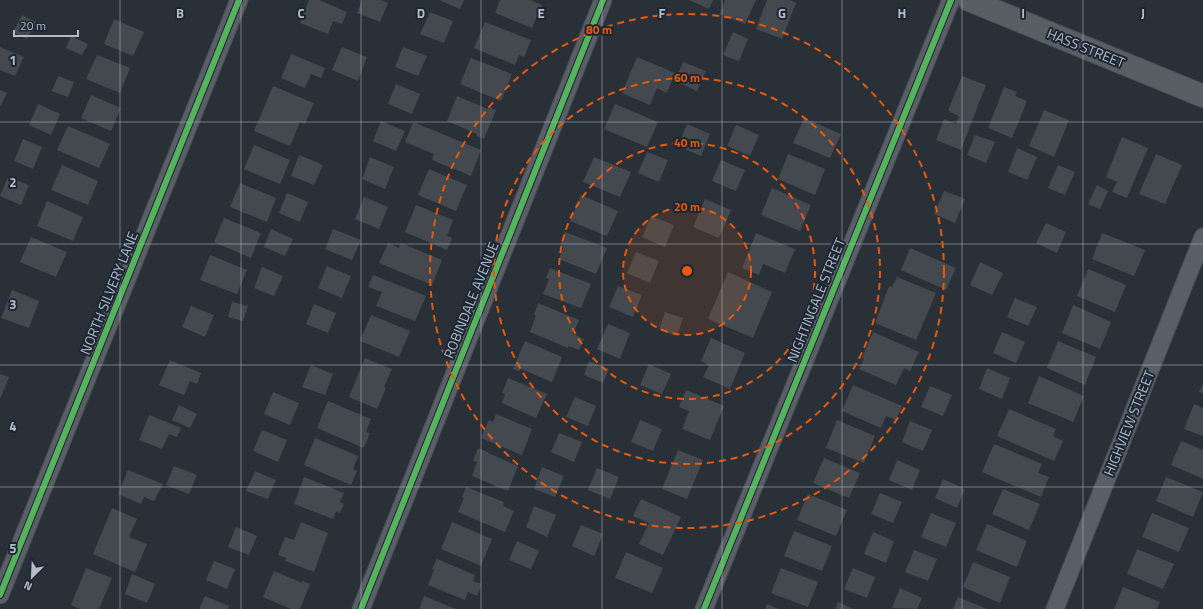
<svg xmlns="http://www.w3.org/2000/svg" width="1203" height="609" font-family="'Titillium Web',sans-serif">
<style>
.building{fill:#444950}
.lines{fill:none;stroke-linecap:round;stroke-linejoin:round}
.street-casing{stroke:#484c53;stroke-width:19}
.secondary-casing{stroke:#484c53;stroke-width:24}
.street{stroke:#5a5e66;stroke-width:17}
.secondary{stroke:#595d64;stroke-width:22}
.cycleway-casing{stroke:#1d2633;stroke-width:8}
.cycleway{stroke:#56b35d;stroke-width:6}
.grid{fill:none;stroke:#b4bcc9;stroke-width:1;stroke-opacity:0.55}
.ring{fill:none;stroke:#e8590c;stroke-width:2;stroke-dasharray:7 5}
.labels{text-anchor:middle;stroke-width:4;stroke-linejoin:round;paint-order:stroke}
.street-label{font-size:14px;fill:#b4bcc9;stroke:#1d2633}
.grid-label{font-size:13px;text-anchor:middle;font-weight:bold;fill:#b4bcc9;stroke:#1d2633;stroke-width:4;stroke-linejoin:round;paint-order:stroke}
.centre{fill:#e8590c;stroke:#1d2633;stroke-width:2}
.ring-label{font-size:12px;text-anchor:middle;font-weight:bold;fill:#e8590c;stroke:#1d2633;stroke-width:4;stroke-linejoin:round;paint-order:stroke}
</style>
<rect width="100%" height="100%" fill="#2a3038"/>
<!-- building -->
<path class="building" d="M309 0H319L347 12 342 24 333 21 328 34 300 23Z
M362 0H380L388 3 380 22 357 13Z
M439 0H464L460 9Z
M500 0H531L542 5 532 28 495 13Z
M689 0H713L709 9Z
M725 0H756L745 24 720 14Z
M767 0H790L796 3 782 39 756 29Z
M430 12 453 21 444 43 420 34Z
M22 15 36 22 27 39 13 32Z
M114 19 144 32 133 56 104 44Z
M485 22 531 40 524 57 519 55 515 65 474 48Z
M733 32 748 39 739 61 723 55Z
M71 36 88 44 82 55 66 48Z
M0 47 24 57 15 76 0 70Z
M342 47 367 57 358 81 332 70Z
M403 47 427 56 418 76 395 67Z
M291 54 325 68 321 78 311 74 305 88 281 78Z
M97 55 130 68 120 93 86 79Z
M637 57 675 73 667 93 657 88 650 105 622 93Z
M471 58 512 74 501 101 460 84Z
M683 62 706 71 697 91 675 81Z
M58 76 74 82 68 97 52 91Z
M962 76 986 85 961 150 936 140 944 119 956 124 959 116 948 111Z
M396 84 420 94 412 114 388 104Z
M273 86 314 103 305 124 300 122 290 146 254 131Z
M1004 87 1017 92 1015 96 1027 101 1012 138 988 128Z
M0 90 7 93 0 107Z
M91 95 121 108 111 131 81 118Z
M457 96 488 109 489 107 496 110 484 139 476 136 477 134 447 121Z
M38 104 60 114 51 135 29 125Z
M615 104 658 122 647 147 604 129Z
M1044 110 1069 120 1054 157 1029 146Z
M804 118 841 134 830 158 793 143Z
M381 121 405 131 396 151 373 141Z
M413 122 481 150 471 176 432 160 434 154 405 142Z
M687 124 710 134 701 156 678 146Z
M736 125 759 135 750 156 727 146Z
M68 126 110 144 99 168 57 150Z
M975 135 995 142 986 163 967 155Z
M1122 137 1148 148 1127 198 1112 192 1117 182 1106 177Z
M23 139 42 147 33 169 14 161Z
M254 145 290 160 280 184 244 169Z
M1017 148 1037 157 1027 180 1008 172Z
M647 152 668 160 659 182 638 173Z
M788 154 825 169 815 195 778 179Z
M1156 154 1182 165 1165 204 1139 194Z
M299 155 323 165 314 185 291 176Z
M370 157 394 167 385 189 362 179Z
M594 157 631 172 620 197 583 182Z
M721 160 745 170 736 191 712 181Z
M62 165 98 181 88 205 51 190Z
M1058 165 1075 172 1065 195 1048 188Z
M429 169 467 185 456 211 418 195Z
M8 177 29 185 21 205 0 196Z
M240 183 276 198 267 222 230 207Z
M1097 185 1108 191 1100 209 1088 204Z
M772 188 811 205 800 231 761 215Z
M944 191 965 199 955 223 934 214Z
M287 193 308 202 300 222 279 213Z
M581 195 618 211 607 236 570 221Z
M364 197 388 207 379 229 355 219Z
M705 199 731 210 719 238 693 227Z
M47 201 83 217 73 241 37 226Z
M416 205 453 220 447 236 452 238 447 250 405 232Z
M651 216 674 225 665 247 642 237Z
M224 218 261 233 251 258 214 242Z
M1046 223 1066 232 1057 253 1036 243Z
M271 229 293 239 285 256 264 247Z
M333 229 361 240 352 260 325 249Z
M565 232 607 248 596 274 559 259 564 246 560 245Z
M756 233 795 249 785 273 763 264 759 275 742 268Z
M1102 233 1145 250 1134 276 1092 259Z
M31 237 67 252 56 277 20 262Z
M388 243 399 248 401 243 442 260 432 285 379 263Z
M910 248 956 268 946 290 901 270Z
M636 252 659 261 650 283 627 273Z
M210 255 247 270 237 294 200 280Z
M980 262 1003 273 992 295 970 285Z
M327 266 351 276 342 298 318 288Z
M262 267 283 276 274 296 254 288Z
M550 268 591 284 581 308 543 294 549 279 546 278Z
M1088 269 1126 285 1115 312 1077 296Z
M728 272 772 292 753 338 708 319Z
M373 275 426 296 415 321 376 306 382 292 368 287Z
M897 277 936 293 916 340 875 323 889 286 892 287Z
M618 286 642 295 633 317 609 307Z
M12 290 39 301 29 328 1 318Z
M1015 298 1037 307 1028 326 1007 317Z
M232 302 248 306 243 321 228 317Z
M538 303 579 320 573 334 584 339 579 350 568 346V348L530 332 536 316 534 315Z
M314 304 336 313 328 333 306 324Z
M1073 305 1111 322 1100 349 1062 333Z
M191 306 214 315 205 337 182 327Z
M665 312 683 318 677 336 659 330Z
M371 315 410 331 399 357 360 341Z
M608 324 630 333 620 359 597 349Z
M873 332 919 352 910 371 904 368 896 385 859 369 864 359 862 358Z
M1002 332 1025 342 1016 363 993 353Z
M711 338 745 353 730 389 703 377 709 365 701 361Z
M525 341 562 357 552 382 521 369 519 371 513 369Z
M1058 341 1096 357 1085 385 1047 368Z
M365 358 392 369 384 387 386 388 377 409 349 397Z
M170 360 201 373 197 384 190 381 184 395 159 385Z
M589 361 609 369 603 383 584 375Z
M649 364 671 374 662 394 640 385Z
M311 365 333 374 325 395 302 387Z
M987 368 1010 378 1002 399 979 389Z
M0 374 9 377 0 399Z
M1039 376 1084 396 1073 422 1028 403Z
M508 378 547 394 536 418 502 403 505 394 502 393Z
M1203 383V394L1199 392Z
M853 385 902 406 896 420 886 416 881 428 842 411Z
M930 386 952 395 943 416 921 407Z
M686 390 724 406 710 440 682 429 689 411 679 407Z
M273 392 299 403 290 425 264 414Z
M575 397 596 406 588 426 566 417Z
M328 401 371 419 366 432 370 433 364 448 317 428Z
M1194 404 1203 408V436L1184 429Z
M179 405 197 414 190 428 172 420Z
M1009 409 1056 429 1053 436 1063 441 1054 461 997 436Z
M496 414 532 429 522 455 481 438 489 420 493 422Z
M149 415 181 428 177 437 169 434 162 449 139 440Z
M640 420 662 429 653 451 631 442Z
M837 420 875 436 864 463 826 448Z
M910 421 932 430 923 451 902 442Z
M262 430 287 440 278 462 253 451Z
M559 433 582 442 574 462 551 452Z
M315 438 358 456 353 469 357 471 351 485 304 465Z
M1181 441 1203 450V479L1171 465Z
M994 444 1042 464 1038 473 1049 477 1041 497 982 472Z
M478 448 488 452V453L518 466 508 491 472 476 477 462 473 461Z
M678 450 703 460 687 499 662 489Z
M824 458 860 473 849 498 813 483Z
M897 460 920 470 912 490 889 480Z
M174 466 197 475 189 494 166 485Z
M542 467 564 476 555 497 534 489Z
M597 468 619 477 610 499 588 490Z
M128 470 163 484 154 501 144 497 141 504 118 494Z
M255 471 276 480 268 499 246 491Z
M304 477 344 493 340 502 344 504 340 513 336 511 333 519 294 504Z
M1166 477 1203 492 1193 517 1156 501Z
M943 479 965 489 957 508 935 498Z
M466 487 504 502 503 506 514 511 505 532 458 512 464 498 462 497Z
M1003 489 1040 504 1029 530 992 514Z
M880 493 902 502 893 523 871 514Z
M808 494 847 510 836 536 797 520Z
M641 499 681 517 663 555 639 544 649 523 633 516Z
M534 506 556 515 547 537 526 527Z
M112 508 137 519 129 537 147 544 135 572 93 554Z
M931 513 956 523 946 547 921 537Z
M1152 513 1189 528 1179 552 1142 537Z
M301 522 328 533 314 572 285 561 286 558 278 555 285 537 294 540Z
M452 522 492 539 481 566 441 549Z
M987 524 1027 541 1017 567 976 550Z
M581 525 603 534 594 556 572 546Z
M236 527 257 536 249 555 228 547Z
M794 531 832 546 822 571 784 556Z
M873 532 894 541 886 563 864 554Z
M517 541 539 551 531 569 509 560Z
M1137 549 1174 564 1163 589 1127 574Z
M914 550 937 559 928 581 905 572Z
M626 552 663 568 652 593 615 578Z
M437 559 475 575 473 581 482 584 477 596 468 592 465 600 428 585 434 570 432 569Z
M214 561 235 569 227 589 206 580Z
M973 562 1010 577 1000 603 963 587Z
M86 568 112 578 99 609H80L71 605Z
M781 568 818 582 808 607 771 593Z
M853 568 875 577 867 598 844 589Z
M274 571 302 583V581L310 584 300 609H291L263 597Z
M132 574 155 584 147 603 125 594Z
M1123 587 1160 602 1157 609H1114Z
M900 588 922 598 917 609 892 608Z
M205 596 229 606 228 609H199Z
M424 596 456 609H419Z
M958 597 987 609H953Z
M838 602 854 609H835Z
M767 604 779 609H765Z"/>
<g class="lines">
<!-- street casing -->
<g class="street-casing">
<path id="street" d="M0 595 239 0
M361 609 603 0
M704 609 951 0
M1055 609 1203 237"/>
</g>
<!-- secondary casing -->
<g class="secondary-casing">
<path id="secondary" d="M969 0 1203 96"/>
</g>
<!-- street -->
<use href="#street" class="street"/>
<!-- secondary -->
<use href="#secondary" class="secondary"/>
<!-- cycleway casing -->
<g class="cycleway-casing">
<path id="cycleway" d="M0 595 239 0
M361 609 603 0
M704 609 951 0"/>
</g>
<!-- cycleway -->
<use href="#cycleway" class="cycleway"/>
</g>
<!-- grid -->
<path class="grid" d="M120 0V609M241 0V609M361 0V609M481 0V609M602 0V609M722 0V609M842 0V609M962 0V609M1083 0V609M0 122H1203M0 244H1203M0 365H1203M0 487H1203"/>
<!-- distance rings -->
<circle cx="687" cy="271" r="64" fill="#e8590c" fill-opacity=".12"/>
<g class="ring">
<circle cx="687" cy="271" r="64"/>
<circle cx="687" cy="271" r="128"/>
<circle cx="687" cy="271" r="193"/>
<circle cx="687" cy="271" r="257"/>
</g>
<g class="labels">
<!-- street labels -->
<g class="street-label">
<text transform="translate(1086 48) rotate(22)" y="5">HASS STREET</text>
<text transform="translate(109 293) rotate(-68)" y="5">NORTH SILVERY LANE</text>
<text transform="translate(471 300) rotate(-68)" y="5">ROBINDALE AVENUE</text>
<text transform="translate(816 300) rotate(-68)" y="5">NIGHTINGALE STREET</text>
<text transform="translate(1129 423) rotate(-68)" y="5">HIGHVIEW STREET</text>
</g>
</g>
<g class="grid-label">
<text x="180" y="18">B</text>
<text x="301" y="18">C</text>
<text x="421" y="18">D</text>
<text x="541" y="18">E</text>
<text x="662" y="18">F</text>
<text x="782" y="18">G</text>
<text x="902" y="18">H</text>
<text x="1023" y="18">I</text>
<text x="1143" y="18">J</text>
<text x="13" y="65">1</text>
<text x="13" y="187">2</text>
<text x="13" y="309">3</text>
<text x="13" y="431">4</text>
<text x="13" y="553">5</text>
</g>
<circle cx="687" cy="271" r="6" class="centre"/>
<g class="ring-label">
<text x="599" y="34">80 m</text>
<text x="687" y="82">60 m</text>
<text x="687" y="147">40 m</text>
<text x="687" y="211">20 m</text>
</g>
<!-- north arrow -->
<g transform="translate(32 577) rotate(204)" stroke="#1d2633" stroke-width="3" paint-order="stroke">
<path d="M0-3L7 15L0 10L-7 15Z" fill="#b4bcc9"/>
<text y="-6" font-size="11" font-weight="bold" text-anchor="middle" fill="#b4bcc9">N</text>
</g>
<!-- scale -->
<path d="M14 30v6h64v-6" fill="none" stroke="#b4bcc9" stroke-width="2"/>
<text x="20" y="30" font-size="12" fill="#b4bcc9" stroke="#1d2633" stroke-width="3" paint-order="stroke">20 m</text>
</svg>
